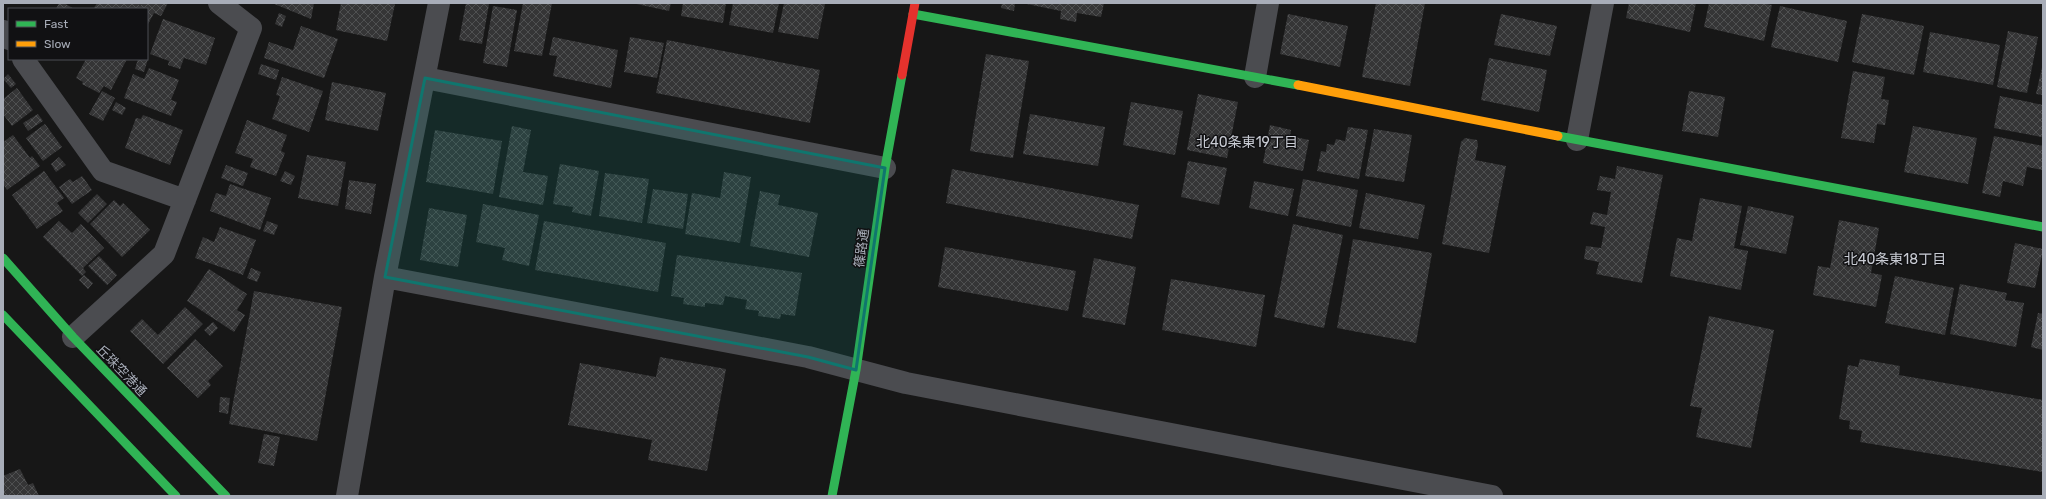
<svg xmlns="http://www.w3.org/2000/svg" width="2046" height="499" font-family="Rubik,'Noto Sans JP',sans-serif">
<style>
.building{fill:url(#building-cross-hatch)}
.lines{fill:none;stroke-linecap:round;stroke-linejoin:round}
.street{stroke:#4b4c50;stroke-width:22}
.fast{stroke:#30b455;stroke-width:9}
.slow{stroke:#ff9f0a;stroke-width:9}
.jam{stroke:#e5322d;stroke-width:9}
.marked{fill:#0f766e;fill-opacity:0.2;stroke:#0f766e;stroke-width:3;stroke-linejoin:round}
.labels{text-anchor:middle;stroke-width:3;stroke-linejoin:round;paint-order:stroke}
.street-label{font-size:13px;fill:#a8adb8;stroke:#111113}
.neighbourhood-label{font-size:14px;fill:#c9ccd4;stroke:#111113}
</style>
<defs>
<pattern id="building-cross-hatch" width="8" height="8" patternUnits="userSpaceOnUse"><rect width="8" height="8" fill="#353536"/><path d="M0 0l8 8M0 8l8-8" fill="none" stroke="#4f5051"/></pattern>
</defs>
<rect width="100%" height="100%" fill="#171717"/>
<!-- building -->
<path class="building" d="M59 3H64L74 9H56Z
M97 3H139L140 6 141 3H168L161 16 154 13 147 26V9H96L94 8Z
M272 3H314L311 19Z
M341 3 395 4 387 41 336 30Z
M466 3 489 4 482 44 459 40Z
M523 3H552L542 56 514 51Z
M632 3H671L669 11Z
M683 3H726L723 23 681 16Z
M733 3H779L773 33 729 25Z
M784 3 825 4 818 39 778 32Z
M1002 3H1015L1014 11 1001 8Z
M1022 3H1104L1101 17 1077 13 1076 22 1060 19 1061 11Z
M1376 3H1425L1410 86 1362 77Z
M1629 3H1696L1690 32 1626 18Z
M1709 3H1762L1772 5 1764 41 1704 27Z
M493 6 517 10 507 67 483 63Z
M1780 6 1847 21 1838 62 1771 47Z
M279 13 286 16 282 27 275 24Z
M1288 14 1348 26 1340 67 1280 54Z
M1501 14 1557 26 1550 56 1494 45Z
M1862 14 1924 26 1914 75 1852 62Z
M163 19 215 38 206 65 184 58 180 69 168 65 169 61 150 54Z
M301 26 338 39 324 78 264 58 269 42 293 50Z
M2008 31 2038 37 2027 93 1997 87Z
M1930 32 2000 45 1993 85 1923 72Z
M553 37 618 50 611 88 553 76 557 56 549 55Z
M630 37 664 43 657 78 624 72Z
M667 40 820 70 810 123 656 93Z
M986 54 1029 61 1013 158 970 151Z
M1489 58 1547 70 1539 112 1481 100Z
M86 59H127L111 90 104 86 99 93 82 84 83 82 76 78Z
M138 59H148L144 72 135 69Z
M2043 63V95L2036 94Z
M261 64 279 70 276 80 258 74Z
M149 68 179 80 171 100 177 102 171 116 124 98 133 74 144 79Z
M1853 71 1885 77 1881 99 1889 100 1885 125 1877 124 1874 143 1841 138Z
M8 74 16 84 11 88 3 79Z
M282 77 323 91 309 132 272 119 280 96 276 95Z
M332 82 386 93 378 131 325 120Z
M17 88 33 110 12 126 3 114V99Z
M102 91 115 98 103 121 89 114Z
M1689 91 1725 97 1718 137 1682 131Z
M1198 94 1238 102 1227 158 1187 150Z
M2000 96 2043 105 2042 137 1994 128Z
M116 102 126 108 122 115 112 110Z
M1131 102 1183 111 1175 155 1123 145Z
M38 114 43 121 28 131 23 123Z
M1030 114 1105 127 1098 166 1023 154Z
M143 115 183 130 170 165 125 148 136 118 141 119Z
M247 120 287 135 281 151 285 153 276 176 250 167 253 159 235 153Z
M45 124 62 147 43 161 26 138Z
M1270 125 1291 130 1290 136 1309 140 1303 171 1263 163Z
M512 126 531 130 523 172 548 176 543 205 499 197Z
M1913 126 1977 138 1968 184 1904 172Z
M1348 127 1368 130 1359 179 1317 171 1321 151 1326 152 1327 144 1334 145 1336 139 1345 141Z
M1374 129 1412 135 1404 182 1365 176Z
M435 130 502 141 493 194 426 182Z
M13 135 30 158 32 156 40 166 7 190 3 184V142Z
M1994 136 2043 146V170L2027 167 2023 186 2003 181 2000 197 1982 193Z
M1465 138 1477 140 1478 145 1475 160 1506 166 1489 253 1442 244 1461 142Z
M307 155 346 162 338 206 298 198Z
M59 157 66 165 56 172 51 164Z
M1188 161 1227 168 1219 205 1181 197Z
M560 164 599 171 591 216 572 212 573 207 553 204Z
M226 165 248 173 243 186 221 178Z
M1617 166 1663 175 1642 283 1596 274 1599 262 1584 259 1586 246 1601 248 1605 227 1590 224 1593 212 1607 215 1611 192 1597 190 1600 176 1615 179Z
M952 169 1139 205 1132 239 946 203Z
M44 171 64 198 57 203 63 211 37 229 12 195Z
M285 171 295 176 291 185 280 181Z
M724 172 751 177 740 243 685 234 692 193 720 198Z
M605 173 649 179 642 223 599 216Z
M82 176 92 190 72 204 59 187 70 179 73 182Z
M1303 179 1358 190 1351 227 1296 216Z
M349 180 376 184 371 214 345 209Z
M1254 181 1294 189 1288 216 1249 208Z
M230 184 271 198 260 230 210 211 216 193 226 196Z
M653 189 688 194 683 229 647 223Z
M760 191 780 195 778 205 818 213 809 257 750 246Z
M1366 193 1425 205 1418 239 1359 228Z
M97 194 107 204 88 223 78 213Z
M1700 198 1742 206 1734 248 1748 251 1741 290 1670 276 1677 238 1692 241Z
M114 200 120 206 123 203 150 230 122 257 90 224Z
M483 204 539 215 529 266 502 260 505 248 476 242Z
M1748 206 1794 216 1786 254 1740 245Z
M429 208 467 215 458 267 420 260Z
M1839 220 1879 228 1871 273 1882 275 1876 307 1813 295 1818 266 1830 268Z
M59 221 72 233 81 224 104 248 83 268 86 272 82 276 43 237Z
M267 221 278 225 274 235 263 231Z
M544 221 666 243 658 292 535 270Z
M1293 224 1343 235 1324 328 1274 317Z
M220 227 256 240 243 275 195 258 203 237 214 242Z
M1353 239 1432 253 1416 343 1337 328Z
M2015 243 2043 249 2035 288 2007 283Z
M945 247 1076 271 1068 311 938 287Z
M677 255 802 273 795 316 781 314 780 319 758 316 759 311 745 309 747 300 725 296 723 305 705 303V307L683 304 684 298 671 296Z
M99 256 117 275 107 285 88 266Z
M1094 258 1136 267 1125 325 1082 317Z
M251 268 261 272 257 282 247 278Z
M209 269 247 294 237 310 245 315 234 332 187 301Z
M84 275 93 283 88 289 79 280Z
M1895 276 1954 288 1945 335 1885 323Z
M1171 279 1265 295 1256 347 1162 330Z
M1960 284 2007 293 2005 300 2024 303 2016 347 1950 334Z
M254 291 342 307 317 441 229 424Z
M185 307 203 324 163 364 130 331 142 319 158 335Z
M2038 313 2043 314V350L2031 347Z
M1709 316 1774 330 1751 448 1696 437 1702 408 1690 406Z
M213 322 218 328 210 336 204 330Z
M195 339 223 366 208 381 211 385 198 398 167 368Z
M660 357 726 369 707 471 648 460 652 440 568 425 580 363 656 377Z
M1860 359 1900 366 1899 375 2043 400V472L1860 442 1862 431 1849 429 1850 421 1839 419 1848 365 1858 367Z
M220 397 230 398 228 414 219 412Z
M264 434 280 437 274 466 258 463Z
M20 469 28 485 33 483 39 496H3V476Z"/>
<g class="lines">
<!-- street -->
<path class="street" d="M3 31 9 39
M23 59 103 171 185 200
M1255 77 1268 3
M425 78 885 168
M1577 140 1603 3
M385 277 808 357 906 383 1492 496
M73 337 164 254 251 28 219 3
M347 496 385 277 439 3"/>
<!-- fast -->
<path class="fast" d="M913 14 1298 85
M1558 136 2043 227
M3 258 73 337 226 496
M3 315 176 496
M832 496 856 370 885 168 902 75"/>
<!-- slow -->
<path class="slow" d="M1298 85 1558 136"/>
<!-- jam -->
<path class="jam" d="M902 75 915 3"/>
</g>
<!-- marked area -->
<path class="marked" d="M425 78 885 168 856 370 808 357 385 277Z"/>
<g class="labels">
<!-- street labels -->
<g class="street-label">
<text transform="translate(861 248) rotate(-82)" y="5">篠路通</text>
<text transform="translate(122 370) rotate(46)" y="5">丘珠空港通</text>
</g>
<!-- neighbourhood labels -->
<g class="neighbourhood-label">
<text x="1247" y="147">北40条東19丁目</text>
<text x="1895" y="264">北40条東18丁目</text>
</g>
</g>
<!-- border -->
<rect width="2046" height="499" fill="none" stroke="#a8adb8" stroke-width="8"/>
<!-- legend -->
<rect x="8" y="8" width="140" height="52" fill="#111113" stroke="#4d4f55"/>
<rect x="16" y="21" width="20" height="6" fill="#30b455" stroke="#4d4f55"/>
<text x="44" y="28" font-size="12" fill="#a8adb8">Fast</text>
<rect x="16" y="41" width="20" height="6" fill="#ff9f0a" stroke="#4d4f55"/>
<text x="44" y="48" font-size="12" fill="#a8adb8">Slow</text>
</svg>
